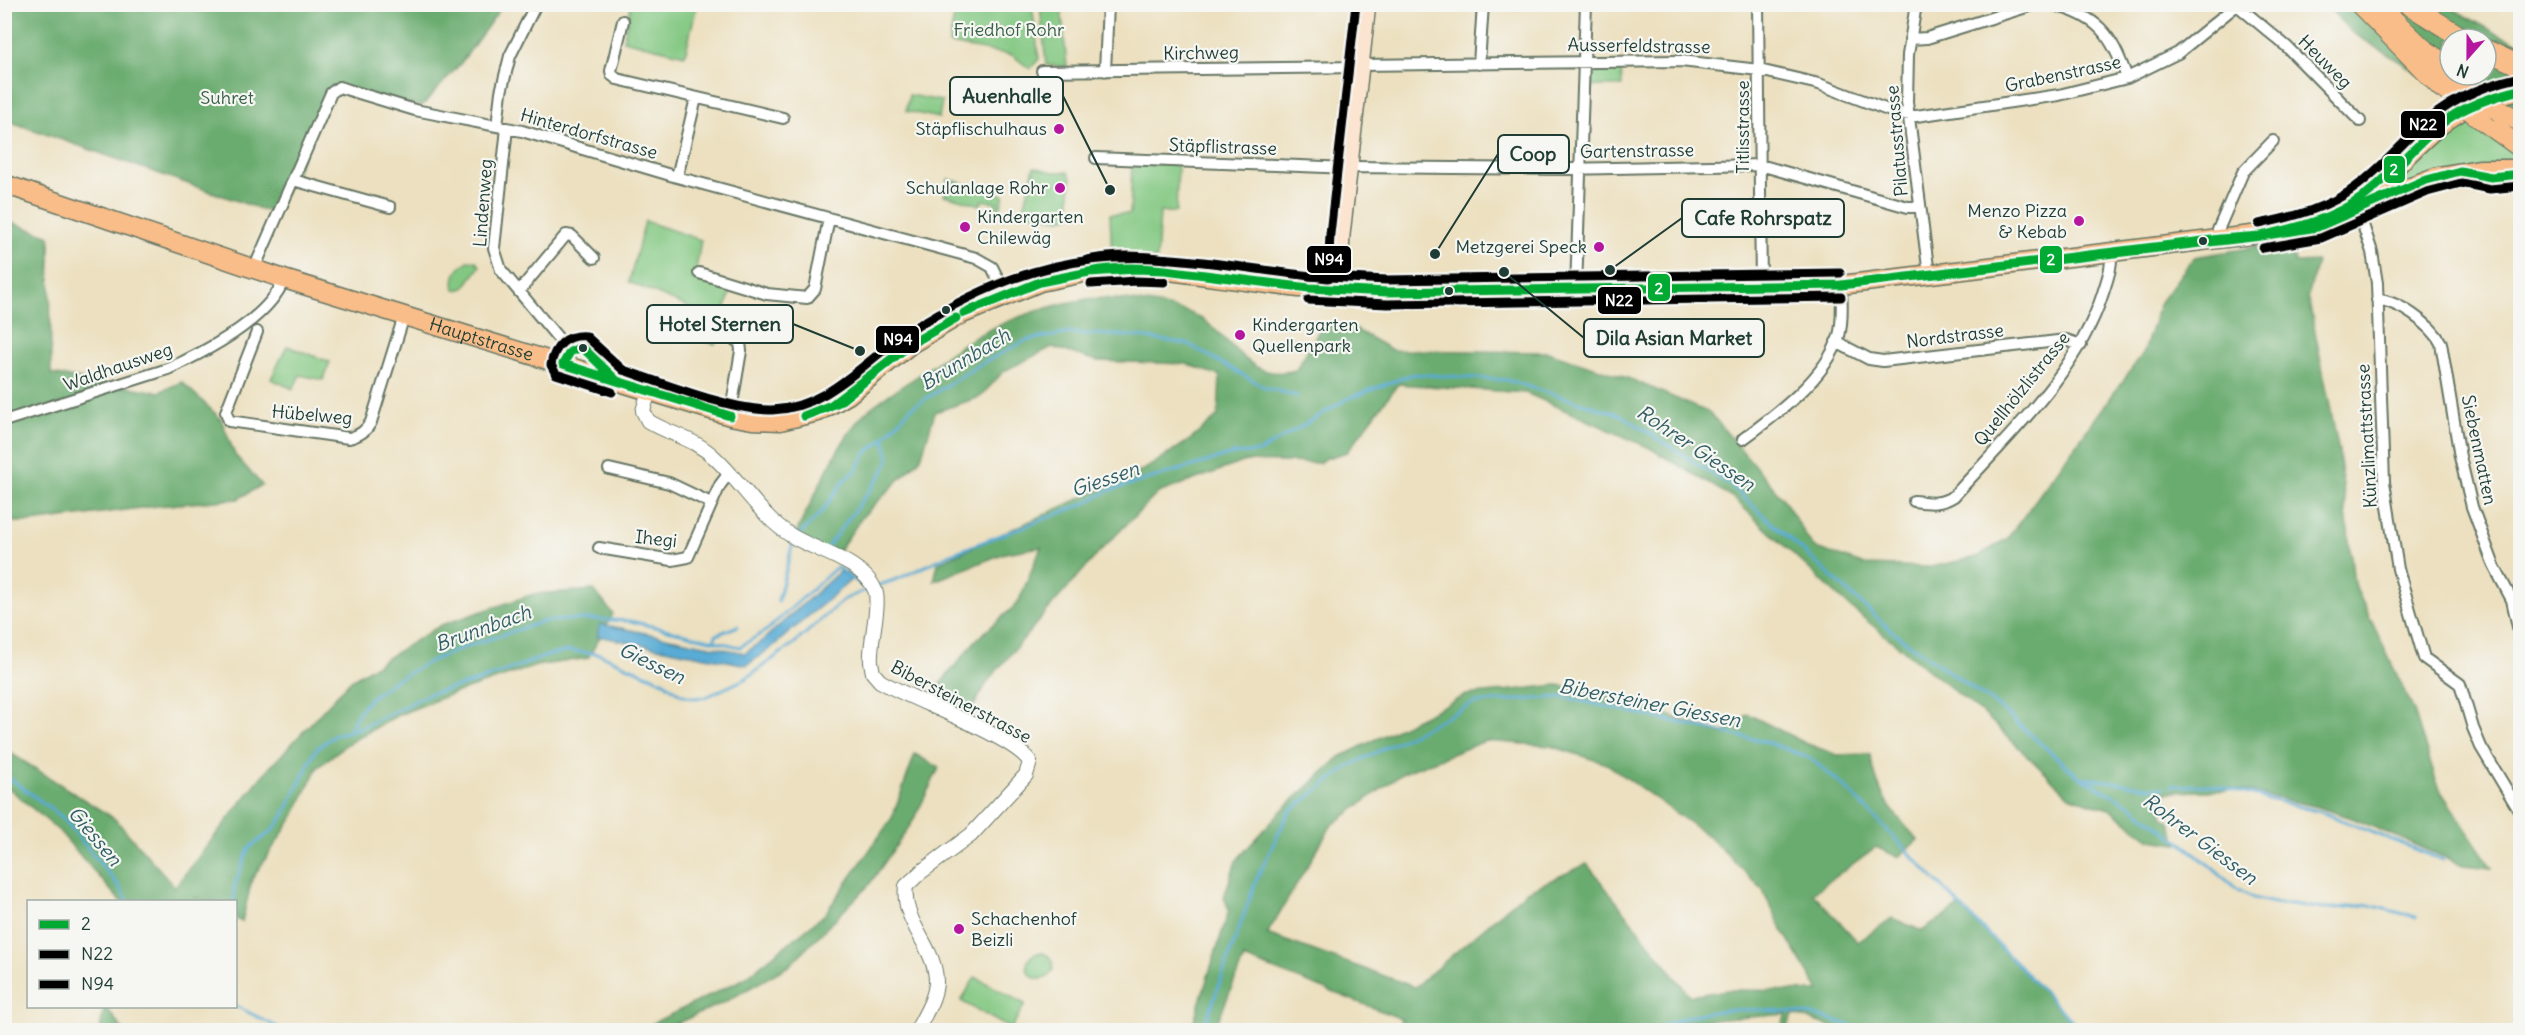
<svg xmlns="http://www.w3.org/2000/svg" width="2525" height="1035" font-family="Delius,sans-serif">
<style>
.green{fill:#83c882;stroke:#51825b;stroke-width:1.5}
.forest{fill:#6aac70;stroke:#447452;stroke-width:1.5;fill-rule:evenodd}
.water{fill:#59abd4;stroke:#3c7484;stroke-width:1.5}
.lines{fill:none;stroke-linecap:round;stroke-linejoin:round}
.stream{stroke:#59abd4;stroke-width:3}
.minor-casing{stroke:#677665;stroke-width:14}
.tertiary-casing{stroke:#677665;stroke-width:16}
.secondary-casing{stroke:#677665;stroke-width:18}
.primary-casing{stroke:#677665;stroke-width:21}
.motorway-casing{stroke:#677665;stroke-width:22}
.minor{stroke:#fff;stroke-width:10}
.tertiary{stroke:#fff;stroke-width:14}
.secondary{stroke:#fce5d0;stroke-width:15}
.primary{stroke:#f8bd89;stroke-width:18}
.motorway{stroke:#f8bd89;stroke-width:20}
.motorway-bridge-casing{stroke:#677665;stroke-width:22;stroke-linecap:butt}
.motorway-bridge{stroke:#f8bd89;stroke-width:20}
.bus-1-casing{stroke:#f6f6f2;stroke-width:14}
.bus-2-casing{stroke:#f6f6f2;stroke-width:14}
.bus-3-casing{stroke:#f6f6f2;stroke-width:14}
.bus-1{stroke:#0a3;stroke-width:9}
.bus-2{stroke:#000;stroke-width:9}
.bus-3{stroke:#000;stroke-width:9}
.poi-dot{fill:#b5179e;stroke:#f6f6f2;stroke-width:2}
.bus-dot{fill:#1f3d34;stroke:#f6f6f2;stroke-width:2}
.labels{text-anchor:middle;stroke-width:4.5;stroke-linejoin:round;paint-order:stroke}
.park-label{font-size:18px;fill:#386048;stroke:#f6f6f2}
.street-label{font-size:18px;fill:#1f3d34;stroke:#f6f6f2}
.poi-label{font-size:18px;fill:#1f3d34;stroke:#f6f6f2;text-anchor:end}
.water-label{font-size:20px;font-style:italic;fill:#305e64;stroke:#f6f6f2}
.leader{fill:none;stroke:#1f3d34;stroke-width:2}
.callout-dot{fill:#1f3d34;stroke:#f6f6f2;stroke-width:2}
.callout{fill:#f6f6f2;stroke:#1f3d34;stroke-width:2}
.callout-label{font-size:20px;text-anchor:middle;font-weight:bold;fill:#1f3d34}
.line-badge{stroke:#f6f6f2;stroke-width:2}
.badge-label{font-size:16px;text-anchor:middle;font-weight:bold;fill:#fff}
</style>
<rect width="100%" height="100%" fill="#f6f6f2"/>
<filter id="ink" filterUnits="userSpaceOnUse"><feTurbulence type="fractalNoise" baseFrequency=".0167" numOctaves="2"/><feDisplacementMap in="SourceGraphic" scale="12" xChannelSelector="R" yChannelSelector="G"/><feConvolveMatrix kernelMatrix="1 2 1 2 8 2 1 2 1" color-interpolation-filters="sRGB"/></filter>
<filter id="wash" filterUnits="userSpaceOnUse"><feTurbulence type="fractalNoise" baseFrequency=".008" numOctaves="4" result="noise"/><feDisplacementMap in="SourceGraphic" scale="24" xChannelSelector="R" yChannelSelector="G"/><feGaussianBlur stdDeviation="1.35" result="paint"/><feColorMatrix in="noise" values="0 0 0 0 0 0 0 0 0 0 0 0 0 0 0 0 0 1.4 0 .05"/><feComposite in="paint" operator="in"/></filter>
<g filter="url(#wash)">
<rect width="100%" height="100%" fill="#ece0c0"/>
<!-- green -->
<path class="green" d="M631 5H697L685 55 623 40Z
M956 5H1032L1039 59 1030 69 1012 55 949 44Z
M1040 5H1061L1067 67 1046 65Z
M1621 64 1622 86H1587L1589 71 1593 66Z
M909 95 942 101 939 118 906 111Z
M2461 117 2520 157V164L2384 188 2414 162 2432 139Z
M1132 163 1178 164 1176 212H1160L1157 259 1134 258 1112 261 1110 214H1130Z
M1034 167 1053 172H1068L1071 178 1069 217 1060 219 1023 213Z
M948 179 1004 195 1000 209 996 208 997 203 982 200 981 205 944 195Z
M645 221 701 240 695 276 731 290 715 344 684 335 688 307 629 282Z
M468 261H476L480 266 464 288 455 290C452 275 457 269 468 261Z
M287 346 330 362 323 380 300 375 293 389 271 379Z
M1027 966a13 13 0 1 1 26 0a13 13 0 1 1-26 0Z
M975 977 1025 1004 1011 1029 961 1001Z"/>
<!-- forest -->
<path class="forest" d="M4 5H503L461 63 422 106 332 87 293 180 272 213 5 120Z
M2327 5H2446L2496 33 2520 44V147L2441 87 2348 30ZM2450 39H2486V75H2450Z
M4 220 50 236 51 374 159 392 182 382 221 419 235 455 262 485 238 499 157 506 31 522H5Z
M2291 241 2295 263 2317 262 2308 297 2339 451 2354 584 2414 711 2438 787 2492 868 2463 865 2352 818 2314 806 2241 790 2165 792 2163 816 2170 822 2178 844 2151 840 2112 810 2069 796 1986 716 1851 608 1732 497 1650 448 1526 393 1398 384 1347 452 1324 459 1319 463 1246 461 1158 493 1104 547 1046 612 988 681 966 719 936 689 976 640 1018 603 1041 547 1005 553 934 581 938 563 1147 468 1190 440 1218 416 1220 376 1187 364 1097 361 1052 347 1004 371 980 397 935 412 921 458 863 516 835 556 794 537C814 498 832 453 860 418 871 404 903 386 919 375 937 363 956 348 975 337 1009 319 1049 305 1087 299 1110 296 1168 305 1190 313 1231 329 1243 385 1296 370L1323 324 1348 325 1392 350 1548 352 1633 380 1710 413 1784 500 1813 547 1865 565 1931 567 1977 557 2007 539 2144 352 2160 302 2194 257Z
M594 590 613 614 588 658 536 666 449 695 398 715 347 744 317 768 294 816 252 879 242 922 236 919V902L203 901 197 898 194 902 120 901 59 831 5 785 4 749 115 819 175 887 261 777 351 680 441 625 534 594Z
M1558 685 1628 701 1723 734 1748 714 1805 743 1837 755 1870 754C1879 798 1888 807 1918 840L1898 857 1876 847 1813 893 1858 942 1892 918 1922 931 1960 906 2081 1030H1841L1793 1014 1786 1030H1780L1786 1014 1676 1023 1664 1030H1395L1402 1019 1244 958 1214 1030H1191L1229 910 1224 897 1236 861 1279 813 1340 757 1466 695ZM1485 741 1551 746 1607 764 1708 836 1762 889 1783 931 1819 991 1727 990 1690 996 1587 864 1527 891 1415 987 1267 934 1331 826 1403 773Z
M915 754 939 768 913 821 869 885 789 966 725 1002 662 1030H642L645 1027 745 978 825 914 892 818Z
M104 1007H106L123 1030H100Z"/>
<!-- water -->
<path class="water" d="M840 571 852 579 771 648 747 665 597 636 600 624 745 653 763 640Z"/>
<g class="lines">
<!-- stream -->
<path class="stream" d="M800 534 821 513 846 478 855 472 867 452 879 443 911 408 979 365 1027 340 1070 333 1133 336 1188 344 1264 387 1297 396
M828 546 881 475 889 460 884 438
M877 586 900 578 951 554 1084 504 1108 491 1233 454 1259 452 1347 399 1413 374 1507 380 1621 415 1730 485 1894 633 1999 707 2079 777 2147 787H2164
M778 601 793 543
M714 641 716 635 738 626
M350 729 358 713 370 698 397 679 433 660 468 646 545 621 587 619 630 621 740 647 767 630 837 567 867 589
M4 774 62 817 118 885 129 902
M2082 778 2129 804 2197 855 2237 889 2253 898 2278 904H2292L2324 909 2369 905 2416 917
M2171 786 2212 785 2321 812 2443 860
M234 902V887L249 848 272 831 283 817 316 749 335 735 363 727 429 694 475 682 549 655 569 651 599 654 664 682 680 694 694 698 706 697 745 679 796 642 843 600 868 589
M236 1006 283 1030
M1203 1030 1257 878 1289 812 1349 766 1474 703 1563 697 1766 742 1810 758 1846 788 2081 1030
M1657 1030C1701 999 1814 1007 1861 1030"/>
</g>
</g>
<g filter="url(#ink)">
<g class="lines">
<!-- minor casing -->
<g class="minor-casing">
<path id="minor" d="M1758 4 1761 286
M1916 4 1908 55 1907 102 1929 275
M2050 4C2098 16 2111 33 2127 78
M2237 5 2286 46 2360 121
M623 21 611 71 612 75 617 79 783 118
M1910 39 1927 38 2036 4
M1479 64 1483 4
M1361 65 1681 61 1759 70 1819 84 1893 112 1916 116 2059 95 2127 78 2178 53 2238 4
M1042 71 1361 67
M1105 71 1108 4
M497 126 501 92 510 56 536 4
M507 128 494 248 501 270 563 344 566 351 563 364
M1096 158 1349 168
M1349 167 1565 169 1760 165 1908 207H1919
M677 177 696 98
M293 180 390 207
M2358 210 2372 252 2377 283 2384 482 2398 569 2424 658 2460 684 2473 728 2481 747 2520 812
M2220 239 2218 230 2243 172 2273 141
M254 269 331 93 339 87 415 110 522 131 677 177 976 258 992 267 1006 295
M699 273 767 294 807 298 815 289 829 218
M1576 289 1586 4
M520 290 566 235 572 236 594 258
M2377 300C2397 300 2432 325 2441 343L2460 457 2472 507 2494 566 2512 600 2520 636
M257 332 226 412 229 421 349 438C360 435 366 431 371 422L404 316
M1836 342 1869 359 1883 361 2066 340 2081 345
M730 416 741 351 740 342 735 340
M4 421 168 369C205 352 269 319 284 279
M1743 439C1776 415 1827 377 1839 336 1843 321 1842 301 1841 285
M609 469 669 483 711 503
M1914 501C1929 503 1940 505 1954 496 2008 436 2078 372 2103 293 2107 280 2112 268 2111 253
M599 548 672 560 688 557 720 485 729 473"/>
</g>
<!-- tertiary casing -->
<g class="tertiary-casing">
<path id="tertiary" d="M649 391 643 411 648 421C671 435 694 438 715 458 742 483 761 517 792 536 816 551 863 561 875 590 881 605 869 643 871 662L873 673 880 681C911 700 1015 736 1030 762L1026 775 971 835 921 872 906 886C901 923 937 947 936 983 935 999 924 1016 917 1030"/>
</g>
<!-- secondary casing -->
<g class="secondary-casing">
<path id="secondary" d="M1339 291 1342 235 1368 4"/>
</g>
<!-- primary casing -->
<g class="primary-casing">
<g id="primary">
<path id="s1" d="M4 184 284 279 730 416 752 420 780 421 818 412 848 395 911 344 960 315 1040 282 1103 269 1146 268 1299 288 1387 292 1841 285 2317 227 2397 191 2438 176 2479 169H2520"/>
<path d="M2353 204C2393 177 2421 133 2463 110 2481 100 2501 94 2520 90"/>
</g>
</g>
<!-- motorway casing -->
<g class="motorway-casing">
<path id="motorway" d="M2360 4 2441 87
M2377 4 2421 47 2450 69
M2408 4 2464 39
M2486 50 2520 66
M2500 111 2520 121
M2481 119 2520 147"/>
</g>
<!-- minor -->
<use href="#minor" class="minor"/>
<!-- tertiary -->
<use href="#tertiary" class="tertiary"/>
<!-- secondary -->
<use href="#secondary" class="secondary"/>
<!-- primary -->
<use href="#primary" class="primary"/>
<!-- motorway -->
<use href="#motorway" class="motorway"/>
<!-- motorway-bridge casing -->
<g class="motorway-bridge-casing">
<path id="motorway-bridge" d="M2448 78 2500 111
M2443 88 2481 119"/>
</g>
<!-- motorway-bridge -->
<use href="#motorway-bridge" class="motorway-bridge"/>
<!-- bus-1 casing -->
<g class="bus-1-casing">
<path id="bus-1" d="M2261 236C2297 228 2333 219 2363 197 2394 174 2417 142 2448 119 2469 104 2495 96 2520 90
M2261 236 2317 227 2423 181 2460 171 2491 177 2520 174
M1165 270 1309 288
M1165 270 1309 288
M1089 272C1114 267 1140 267 1165 270
M1089 272 1136 269 1165 270
M1040 282 1089 272
M1040 282 1089 272
M1841 285 2220 239 2261 236
M1841 285 2261 236
M1309 288 1387 292
M1309 288 1387 292
M1387 292 1841 285
M964 313 1040 282
M964 313 1040 282
M916 341 956 318
M916 341 956 318
M579 348H583L617 381 563 364 570 352Z
M617 381 730 416
M617 381 730 416
M804 416 830 406 907 347
M804 416 839 402 907 347"/>
</g>
<!-- bus-2 casing -->
<g class="bus-2-casing">
<path id="bus-2" d="M2259 224C2293 217 2329 208 2357 186 2379 170 2397 149 2417 130 2446 102 2478 87 2517 78
M2263 248 2321 238 2427 192 2461 183 2490 189 2520 186
M1087 260C1113 255 1140 255 1166 259
M1309 276 1387 280 1840 273
M1091 284 1136 281 1164 282
M1308 300 1387 304 1841 297
M612 392 556 374 551 365C554 346 567 334 586 336L623 370"/>
</g>
<!-- bus-3 casing -->
<g class="bus-3-casing">
<path id="bus-3" d="M623 370C663 383 732 411 772 410 828 408 864 361 908 332 952 304 1001 279 1052 267 1144 244 1236 269 1328 278L1330 234 1356 4"/>
</g>
<!-- bus-1 -->
<use href="#bus-1" class="bus-1"/>
<!-- bus-2 -->
<use href="#bus-2" class="bus-2"/>
<!-- bus-3 -->
<use href="#bus-3" class="bus-3"/>
</g>
</g>
<!-- markers -->
<g class="poi-dot">
<circle cx="1059" cy="129" r="6"/>
<circle cx="1060" cy="188" r="6"/>
<circle cx="2079" cy="221" r="6"/>
<circle cx="965" cy="227" r="6"/>
<circle cx="1599" cy="247" r="6"/>
<circle cx="1240" cy="335" r="6"/>
<circle cx="959" cy="929" r="6"/>
</g>
<g class="bus-dot">
<circle cx="2203" cy="241" r="5"/>
<circle cx="1449" cy="291" r="5"/>
<circle cx="946" cy="310" r="5"/>
<circle cx="583" cy="348" r="5"/>
</g>
<g class="labels">
<!-- park labels -->
<g class="park-label">
<text x="1009" y="36">Friedhof Rohr</text>
<text x="227" y="104">Suhret</text>
</g>
<!-- street labels -->
<g class="street-label">
<text transform="translate(1639 46) rotate(1)" y="6">Ausserfeldstrasse</text>
<text transform="translate(1201 53) rotate(-1)" y="6">Kirchweg</text>
<text transform="translate(2325 62) rotate(45)" y="6">Heuweg</text>
<text transform="translate(2063 74) rotate(-12)" y="6">Grabenstrasse</text>
<text transform="translate(1743 127) rotate(-90)" y="6">Titlisstrasse</text>
<text transform="translate(589 134) rotate(16)" y="6">Hinterdorfstrasse</text>
<text transform="translate(1897 141) rotate(-95)" y="6">Pilatusstrasse</text>
<text transform="translate(1223 147) rotate(2)" y="6">Stäpflistrasse</text>
<text transform="translate(1637 151) rotate(-1)" y="6">Gartenstrasse</text>
<text transform="translate(483 203) rotate(-86)" y="6">Lindenweg</text>
<text transform="translate(1955 336) rotate(-7)" y="6">Nordstrasse</text>
<text dy="6" stroke="none"><textPath href="#s1" startOffset="502">Hauptstrasse</textPath></text>
<text transform="translate(118 367) rotate(-19)" y="6">Waldhausweg</text>
<text transform="translate(2022 389) rotate(-51)" y="6">Quellhölzlistrasse</text>
<text transform="translate(312 415) rotate(5)" y="6">Hübelweg</text>
<text transform="translate(2367 436) rotate(-93)" y="6">Künzlimattstrasse</text>
<text transform="translate(2479 450) rotate(78)" y="6">Siebenmatten</text>
<text transform="translate(656 539) rotate(6)" y="6">Ihegi</text>
<text transform="translate(961 702) rotate(28)" y="6">Bibersteinerstrasse</text>
</g>
<!-- poi labels -->
<g class="poi-label">
<text x="1047" y="135">Stäpflischulhaus</text>
<text x="1048" y="194">Schulanlage Rohr</text>
<text x="2067" y="217">Menzo Pizza<tspan x="2067" dy="21">&amp; Kebab</tspan></text>
<text x="977" y="223" text-anchor="start">Kindergarten<tspan x="977" dy="21">Chilewäg</tspan></text>
<text x="1587" y="253">Metzgerei Speck</text>
<text x="1252" y="331" text-anchor="start">Kindergarten<tspan x="1252" dy="21">Quellenpark</tspan></text>
<text x="971" y="925" text-anchor="start">Schachenhof<tspan x="971" dy="21">Beizli</tspan></text>
</g>
<!-- water labels -->
<g class="water-label">
<text transform="translate(965 359) rotate(-31)" y="7">Brunnbach</text>
<text transform="translate(1696 448) rotate(34)" y="7">Rohrer Giessen</text>
<text transform="translate(1105 479) rotate(-19)" y="7">Giessen</text>
<text transform="translate(483 628) rotate(-20)" y="7">Brunnbach</text>
<text transform="translate(652 663) rotate(26)" y="7">Giessen</text>
<text transform="translate(1650 703) rotate(11)" y="7">Bibersteiner Giessen</text>
<text transform="translate(95 836) rotate(50)" y="7">Giessen</text>
<text transform="translate(2200 839) rotate(37)" y="7">Rohrer Giessen</text>
</g>
</g>
<!-- callouts -->
<path class="leader" d="M1110 190L1063 96M1435 254L1498 154M1610 270L1682 218M860 351L793 324M1504 272L1584 338"/>
<g class="callout-dot">
<circle cx="1110" cy="190" r="6"/>
<circle cx="1435" cy="254" r="6"/>
<circle cx="1610" cy="270" r="6"/>
<circle cx="860" cy="351" r="6"/>
<circle cx="1504" cy="272" r="6"/>
</g>
<g class="callout">
<rect x="950" y="77" width="113" height="38" rx="6"/>
<rect x="1498" y="135" width="71" height="38" rx="6"/>
<rect x="1682" y="199" width="162" height="38" rx="6"/>
<rect x="647" y="305" width="146" height="38" rx="6"/>
<rect x="1584" y="319" width="180" height="38" rx="6"/>
</g>
<g class="callout-label">
<text x="1007" y="103">Auenhalle</text>
<text x="1533" y="161">Coop</text>
<text x="1763" y="225">Cafe Rohrspatz</text>
<text x="720" y="331">Hotel Sternen</text>
<text x="1674" y="345">Dila Asian Market</text>
</g>
<g class="line-badge">
<rect x="2400" y="110" width="46" height="29" rx="6" fill="#000"/>
<rect x="2383" y="155" width="23" height="29" rx="6" fill="#0a3"/>
<rect x="1306" y="245" width="46" height="29" rx="6" fill="#000"/>
<rect x="2039" y="245" width="24" height="29" rx="6" fill="#0a3"/>
<rect x="1647" y="273" width="24" height="29" rx="6" fill="#0a3"/>
<rect x="1597" y="286" width="45" height="29" rx="6" fill="#000"/>
<rect x="875" y="325" width="45" height="29" rx="6" fill="#000"/>
</g>
<g class="badge-label">
<text x="2423" y="130">N22</text>
<text x="2394" y="175">2</text>
<text x="1329" y="265">N94</text>
<text x="2051" y="265">2</text>
<text x="1659" y="294">2</text>
<text x="1619" y="306">N22</text>
<text x="898" y="345">N94</text>
</g>
<!-- margin -->
<rect width="2525" height="1035" fill="none" stroke="#f6f6f2" stroke-width="24"/>
<!-- legend -->
<rect x="27" y="900" width="210" height="108" fill="#f6f6f2" stroke="#a0aca6" stroke-width="1.5"/>
<rect x="39" y="920" width="30" height="9" fill="#00aa33" stroke="#a0aca6" stroke-width="1.5"/>
<text x="81" y="930" font-size="18" fill="#1f3d34">2</text>
<rect x="39" y="950" width="30" height="9" fill="#000000" stroke="#a0aca6" stroke-width="1.5"/>
<text x="81" y="960" font-size="18" fill="#1f3d34">N22</text>
<rect x="39" y="980" width="30" height="9" fill="#000000" stroke="#a0aca6" stroke-width="1.5"/>
<text x="81" y="990" font-size="18" fill="#1f3d34">N94</text>
<!-- north arrow -->
<g transform="translate(2468 57) rotate(201)"><circle r="28" fill="#f6f6f2" stroke="#a0aca6" stroke-width="1.5"/>
<path d="M0-4.5L10 22L0 15L-10 22Z" fill="#b5179e"/>
<text y="-9" font-size="16" font-weight="bold" text-anchor="middle" fill="#1f3d34">N</text>
</g>
</svg>
